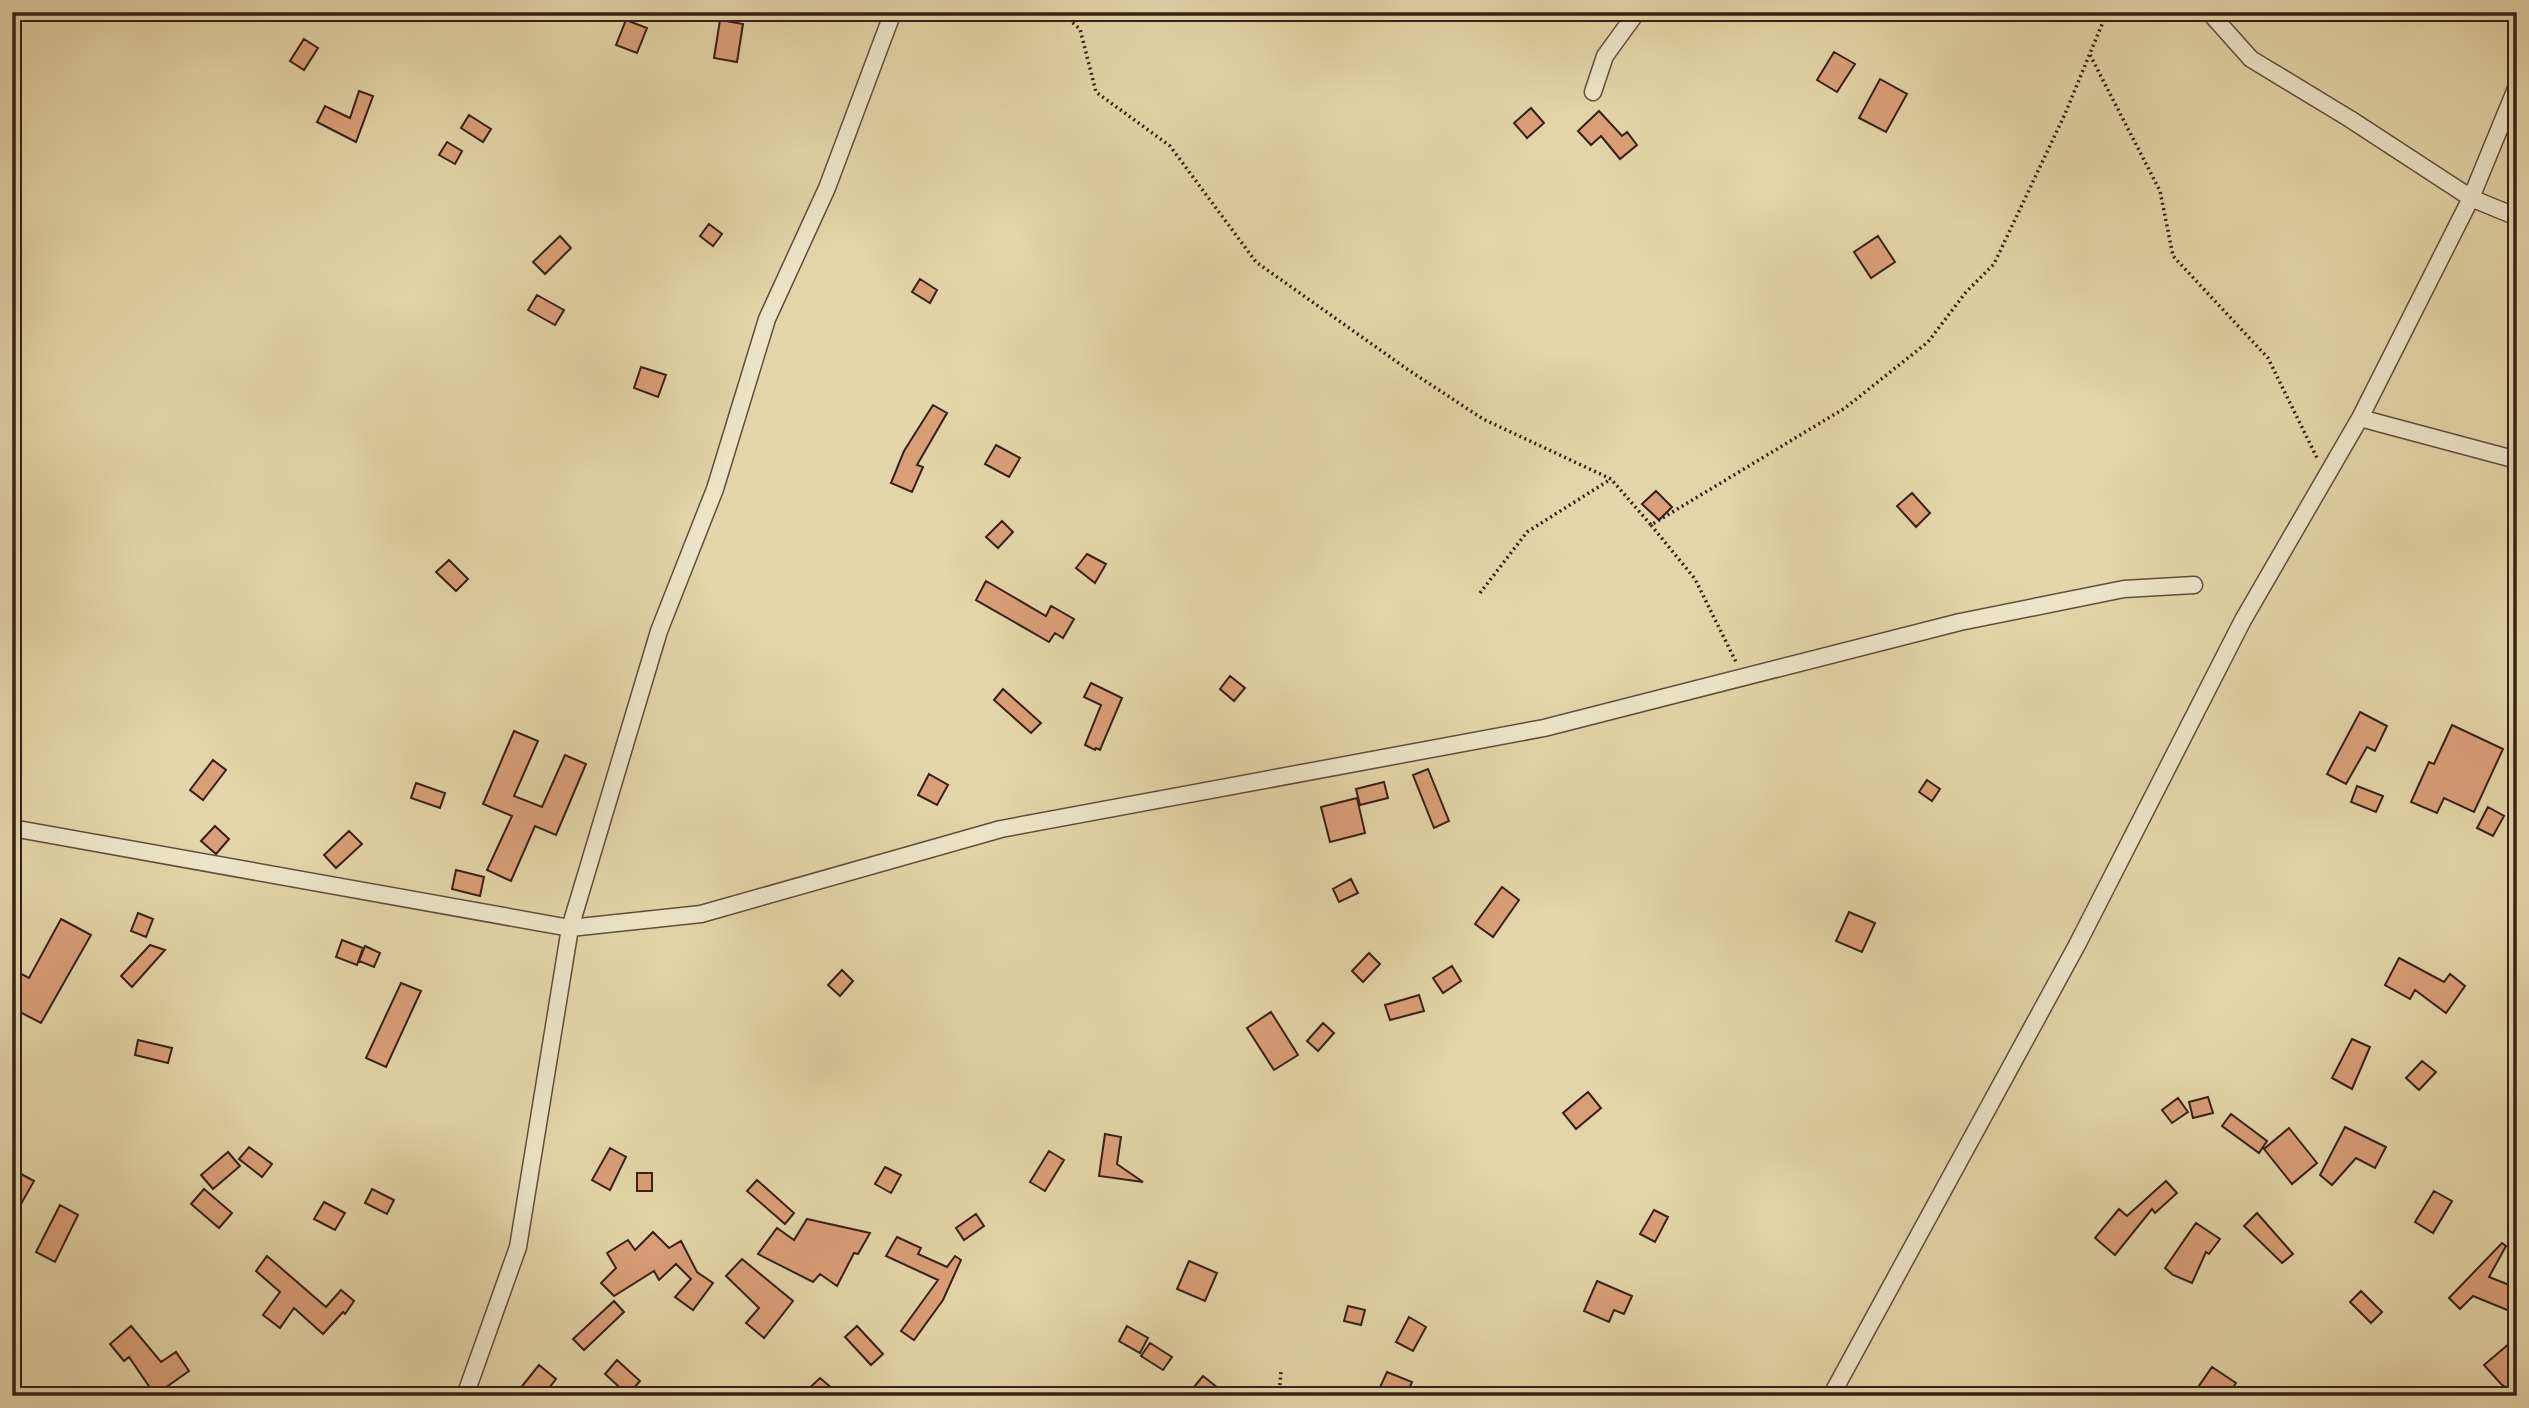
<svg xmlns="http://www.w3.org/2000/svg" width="2529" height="1408" font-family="Alegreya,serif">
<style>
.building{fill:#da9f79;stroke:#362018;stroke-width:2}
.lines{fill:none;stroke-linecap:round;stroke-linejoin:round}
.minor-casing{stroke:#614d3c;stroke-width:19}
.path{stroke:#362018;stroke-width:3.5;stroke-dasharray:2 3.5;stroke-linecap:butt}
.minor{stroke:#ede4c7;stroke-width:16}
</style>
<rect width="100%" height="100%" fill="#e3d5a9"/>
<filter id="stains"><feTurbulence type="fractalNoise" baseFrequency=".00286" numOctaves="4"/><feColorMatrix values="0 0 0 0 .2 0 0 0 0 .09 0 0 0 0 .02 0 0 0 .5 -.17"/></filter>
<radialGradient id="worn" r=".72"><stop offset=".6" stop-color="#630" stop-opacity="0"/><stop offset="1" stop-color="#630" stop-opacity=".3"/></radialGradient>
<!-- building -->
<path class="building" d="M626 20 647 28 637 53 616 45Z
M720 20 743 24 737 62 714 58Z
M304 39 318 48 304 70 290 61Z
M1834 52 1855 64 1837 92 1817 80Z
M1880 79 1907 94 1886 132 1859 118Z
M359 91 373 96 356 142 317 122 325 106 350 118Z
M1531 108 1544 123 1527 138 1514 123Z
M1599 111 1622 136 1627 132 1637 145 1620 159 1601 136 1591 145 1578 131Z
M469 115 491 129 483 142 461 128Z
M447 142 462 151 455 164 439 155Z
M709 224 722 234 713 246 700 236Z
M560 236 571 248 545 274 533 262Z
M1878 236 1895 262 1871 278 1854 252Z
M920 279 937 290 930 303 912 292Z
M537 295 564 310 555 325 528 310Z
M641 367 666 375 658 397 634 388Z
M933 405 947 413 917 465 923 467 912 492 891 483 904 451Z
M996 445 1020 458 1009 477 985 464Z
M1656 491 1672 507 1659 520 1642 504Z
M1912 493 1930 513 1916 527 1897 506Z
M1002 521 1013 532 998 548 986 537Z
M1087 554 1106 564 1095 583 1076 568Z
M449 560 468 579 456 591 436 572Z
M986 581 1046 616 1051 606 1074 619 1063 638 1055 633 1049 642 976 600Z
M1230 676 1245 688 1234 701 1220 689Z
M1091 683 1122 698 1100 750 1096 748 1095 750 1085 745 1101 705 1084 697Z
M1003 689 1041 723 1031 733 994 700Z
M2360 712 2387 726 2375 751 2367 747 2346 784 2327 774Z
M2452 725 2503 749 2474 812 2444 798 2437 813 2411 802 2429 762 2434 764Z
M514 731 538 741 514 796 542 807 565 755 586 764 556 835 535 826 511 881 487 870 512 816 483 804Z
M213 760 226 770 203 800 190 790Z
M1428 769 1449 821 1434 828 1413 775Z
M929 774 948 785 937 805 918 795Z
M1927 780 1940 789 1932 801 1919 792Z
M1384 782 1388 798 1360 805 1356 789Z
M416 783 445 793 440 808 411 798Z
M2357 786 2383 796 2376 812 2351 802Z
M1357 798 1365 833 1330 842 1321 807Z
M2488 807 2504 816 2493 836 2477 828Z
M215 826 229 839 216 854 201 841Z
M349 831 362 844 336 868 324 855Z
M456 870 484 877 480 896 452 889Z
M1351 879 1358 893 1339 902 1333 889Z
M1502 887 1519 900 1493 937 1475 924Z
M1849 912 1875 923 1862 952 1836 941Z
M138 913 153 919 146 937 131 931Z
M61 919 91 935 41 1023 12 1008V969L29 978Z
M342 940 363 948 357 965 336 957Z
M150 945 165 950 132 987 121 976Z
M365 946 380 953 374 967 359 961Z
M1369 953 1380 964 1363 982 1352 971Z
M2399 958 2444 982 2450 974 2465 986 2446 1013 2415 990 2410 999 2385 985Z
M1452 966 1461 981 1443 993 1433 978Z
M842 970 853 981 840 996 828 985Z
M401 983 421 991 386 1067 366 1058Z
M1419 995 1424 1011 1390 1020 1385 1005Z
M1271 1012 1298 1055 1274 1070 1247 1028Z
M1323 1023 1334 1033 1318 1051 1307 1041Z
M2352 1039 2370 1047 2352 1089 2332 1078Z
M138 1040 172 1048 168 1063 135 1055Z
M2422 1061 2436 1072 2419 1090 2406 1078Z
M1588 1092 1601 1108 1576 1129 1563 1113Z
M2208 1097 2213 1113 2193 1118 2189 1102Z
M2178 1098 2188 1112 2172 1123 2162 1110Z
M2231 1114 2267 1141 2259 1153 2222 1126Z
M2345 1127 2386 1147 2375 1168 2356 1158 2332 1185 2320 1175Z
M2289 1128 2317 1163 2292 1184 2264 1149Z
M1105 1134 1121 1137 1117 1164 1143 1182 1099 1176Z
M249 1147 272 1164 262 1177 239 1159Z
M610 1148 626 1157 610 1190 592 1180Z
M1049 1151 1064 1160 1045 1191 1030 1182Z
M228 1152 240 1166 213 1189 201 1175Z
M885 1167 901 1175 891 1193 875 1184Z
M12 1169 34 1181 12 1220Z
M637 1173H652V1191H637Z
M757 1180 794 1213 785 1224 747 1191Z
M2166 1181 2177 1193 2155 1213 2152 1209 2115 1255 2095 1238 2119 1209 2127 1216Z
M204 1189 232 1213 219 1228 191 1204Z
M372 1189 394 1200 387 1214 365 1203Z
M2434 1191 2452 1201 2433 1233 2415 1222Z
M324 1202 345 1213 335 1230 314 1219Z
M60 1205 78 1215 55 1262 36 1252Z
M1654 1210 1668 1217 1655 1242 1640 1234Z
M2257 1213 2293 1254 2282 1263 2244 1226Z
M976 1214 984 1226 964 1240 956 1228Z
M807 1219 870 1233 858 1254 854 1253 837 1286 820 1274 813 1282 758 1254 777 1228 794 1240Z
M2196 1223 2220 1239 2209 1254 2206 1252 2192 1283 2173 1275 2165 1268Z
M653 1232 669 1248 681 1241 697 1272 713 1283 693 1310 675 1297 691 1279 676 1264 659 1280 654 1271 614 1296 601 1283 616 1268 607 1253 628 1240 635 1250Z
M897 1237 921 1248 918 1254 947 1267 955 1256 961 1260 943 1300 914 1340 901 1331 938 1280 886 1256Z
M2502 1243 2506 1246 2489 1277 2517 1288V1314L2473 1296 2460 1309 2449 1298Z
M267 1256 326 1307 341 1290 354 1301 345 1314 343 1312 323 1334 294 1308 280 1328 263 1315 280 1292 256 1271Z
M742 1259 793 1301 764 1338 746 1323 759 1308 726 1276Z
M1189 1261 1217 1273 1205 1301 1177 1289Z
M1597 1281 1632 1296 1624 1314 1614 1310 1609 1322 1584 1311Z
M2361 1291 2382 1312 2371 1323 2350 1302Z
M614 1301 624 1312 584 1350 573 1339Z
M1348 1306 1365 1310 1361 1325 1344 1321Z
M1409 1317 1426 1327 1413 1351 1396 1342Z
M131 1326 161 1362 176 1352 189 1371 155 1395 129 1357 124 1361 110 1344Z
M857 1326 883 1354 871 1365 845 1337Z
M1127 1326 1148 1338 1140 1353 1119 1341Z
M2517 1337V1379L2510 1390 2501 1384 2484 1365Z
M1150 1343 1172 1357 1163 1370 1141 1356Z
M617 1360 640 1381 628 1395 605 1374Z
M539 1365 556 1379 543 1396H514Z
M2212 1367 2236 1383 2228 1396H2192Z
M1387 1372 1412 1382 1406 1396H1376Z
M1203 1376 1228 1396H1204L1194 1387Z
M820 1378 841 1396H801Z"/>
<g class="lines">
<!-- minor casing -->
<g class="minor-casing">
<path id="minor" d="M2209 12 2251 59 2350 119 2471 198 2517 217
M1593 92 1605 56 1637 12
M2360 418 2517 460
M12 828 570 928 701 914 1001 829 1544 728 1960 622 2124 589 2194 585
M465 1396 518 1247 570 928 659 631 715 489 767 319 827 188 893 12
M1831 1396 2077 945 2243 620 2360 418 2471 198 2517 86"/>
</g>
<!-- path -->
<path class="path" d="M1060 12 1080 29 1096 92 1170 146 1256 262 1407 369 1483 419 1611 479 1651 525 1845 408 1928 342 1966 292 1994 264 2065 114 2107 12
M2090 55 2160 191 2173 256 2268 358 2317 458
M1651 525 1695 579 1736 662
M1480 593 1527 532 1611 479
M1279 1396 1281 1371"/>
<!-- minor -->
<use href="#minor" class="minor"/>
</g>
<!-- margin -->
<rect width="2529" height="1408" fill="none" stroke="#e3d5a9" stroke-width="42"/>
<rect x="14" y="14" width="2501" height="1380" fill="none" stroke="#362018" stroke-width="3.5"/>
<rect x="21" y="21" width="2487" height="1366" fill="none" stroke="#362018" stroke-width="2"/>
<rect width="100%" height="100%" filter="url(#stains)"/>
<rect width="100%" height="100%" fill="url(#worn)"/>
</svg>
